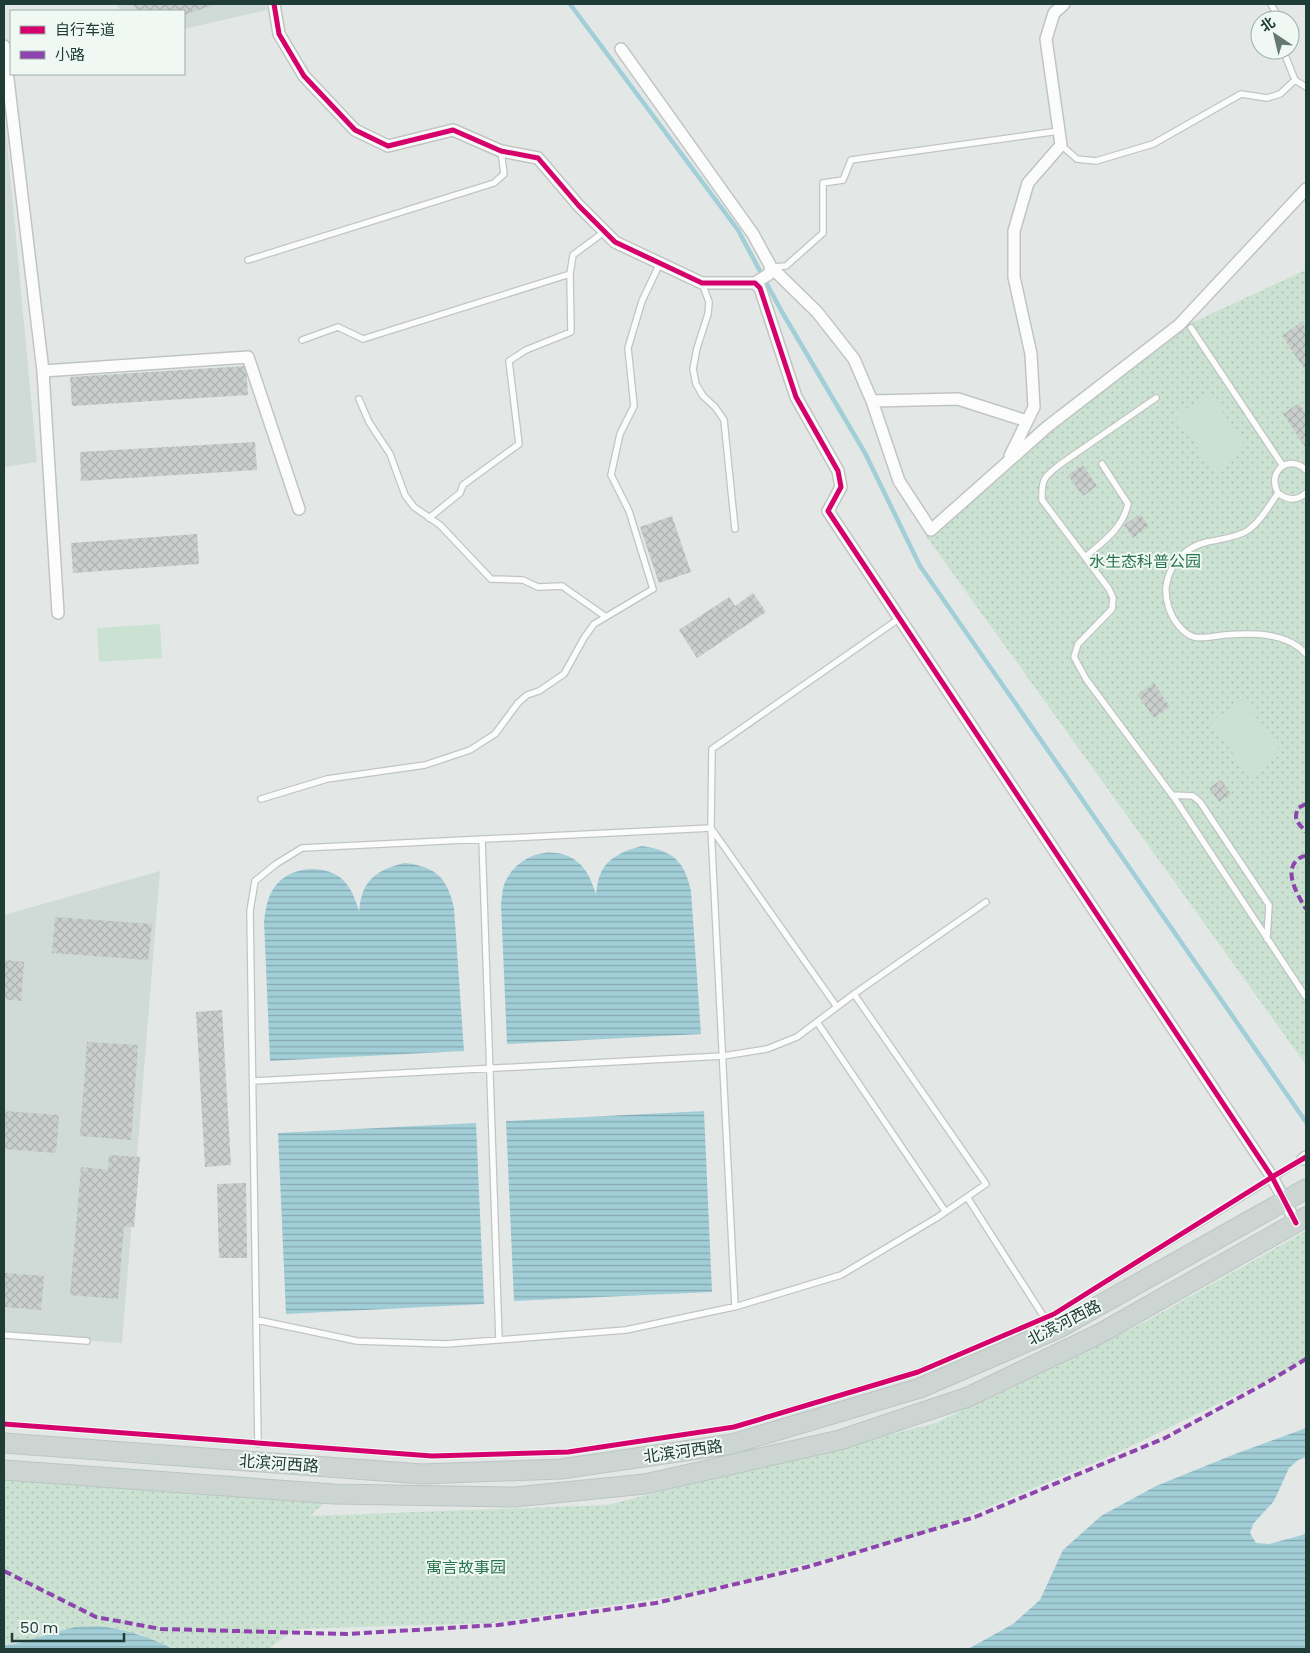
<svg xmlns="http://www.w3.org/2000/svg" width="1310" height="1653" font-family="Poppins,'Noto Sans SC',sans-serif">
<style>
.built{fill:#d0dad6}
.park{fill:url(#park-dots)}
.garden{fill:#cbe2d3}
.water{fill:url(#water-rules)}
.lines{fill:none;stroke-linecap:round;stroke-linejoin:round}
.stream{stroke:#a2ced8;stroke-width:4.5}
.building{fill:url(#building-cross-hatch)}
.service-casing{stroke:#c0c5c3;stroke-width:8}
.minor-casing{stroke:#c0c5c3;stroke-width:14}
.primary-casing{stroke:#bbc5c3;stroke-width:21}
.service{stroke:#fbfcfb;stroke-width:5.5}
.minor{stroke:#fbfcfb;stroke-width:11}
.primary{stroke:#cdd5d3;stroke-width:19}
.quiet{stroke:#8e44ad;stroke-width:4;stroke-dasharray:8 4;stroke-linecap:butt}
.cycleway-casing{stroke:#f0f8f4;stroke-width:8}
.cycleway{stroke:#d6006c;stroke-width:5}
.labels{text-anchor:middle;stroke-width:4;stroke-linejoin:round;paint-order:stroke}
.park-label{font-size:16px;fill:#29744a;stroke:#f0f8f4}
.street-label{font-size:16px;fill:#203c36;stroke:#f0f8f4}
</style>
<defs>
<pattern id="park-dots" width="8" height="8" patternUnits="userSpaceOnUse" patternTransform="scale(1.25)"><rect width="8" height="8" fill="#cbe2d3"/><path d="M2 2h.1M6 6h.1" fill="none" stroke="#aec3b6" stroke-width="1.8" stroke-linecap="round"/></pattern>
<pattern id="water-rules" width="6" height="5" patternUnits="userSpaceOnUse" patternTransform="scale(1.25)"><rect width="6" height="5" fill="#a2ced8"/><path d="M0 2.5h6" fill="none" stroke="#84a8b0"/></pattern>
<pattern id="building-cross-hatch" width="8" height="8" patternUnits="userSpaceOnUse" patternTransform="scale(1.25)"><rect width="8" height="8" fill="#cacfcd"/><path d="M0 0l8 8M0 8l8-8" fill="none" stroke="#adb3b1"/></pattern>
</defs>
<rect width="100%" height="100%" fill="#e3e8e6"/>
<!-- built -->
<path class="built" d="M117 4H266L267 10 184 29V11H120Z
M4 110 37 462 4 467Z
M160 871 122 1343 4 1335V915Z"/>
<!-- park -->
<path class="park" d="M1306 270V1065L926 536 1049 429 1180 328Z
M1306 1231V1360L1298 1365 1115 1454 924 1534 688 1594 493 1623 295 1629 269 1649H173L137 1633 43 1637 4 1645V1470L334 1494 310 1516 607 1505 936 1423 1143 1323Z"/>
<!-- garden -->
<path class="garden" d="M1209 393 1247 448 1214 471 1176 416Z
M160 624 162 658 99 662 97 628Z
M1243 699 1282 753 1249 776 1211 722Z"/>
<!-- water -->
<path class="water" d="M642 846C673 851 684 860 691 891L701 1034 507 1044 501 904C502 898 502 891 504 885 515 855 555 841 580 864 589 873 592 883 596 894 597 889 597 883 599 878 605 858 623 851 642 846Z
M405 863C436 867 447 877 454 908L464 1051 270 1061 264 921C266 908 267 898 274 888 288 866 325 863 343 880 352 889 355 899 359 911 360 906 360 900 362 895 368 875 386 867 405 863Z
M704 1111 712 1292 514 1301 506 1121Z
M476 1123 484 1304 286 1314 278 1133Z
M1306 1428V1457L1298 1460 1289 1468 1274 1501 1253 1524 1250 1533 1256 1543 1269 1544 1306 1534V1649H968L1013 1624 1040 1600 1063 1550 1101 1516 1156 1486 1235 1454Z
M98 1626C125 1629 150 1637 173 1649H4V1645L15 1644 75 1627Z"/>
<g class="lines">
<!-- stream -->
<path class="stream" d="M570 4 738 230 782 312 865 453 920 566 1306 1122"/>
</g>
<!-- building -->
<path class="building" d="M133 4H216L184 15V11H136Z
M1301 322 1306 328V371L1282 336Z
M246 366 248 395 72 406 70 377Z
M1299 403 1306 414V448L1283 414Z
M255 442 257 470 81 481 80 452Z
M1083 465 1097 486 1083 496 1068 475Z
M1140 514 1149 526 1133 538 1124 525Z
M672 516 691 572 659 583 640 527Z
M197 534 199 564 73 573 71 543Z
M753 593 766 612 697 658 679 630 729 597 735 606Z
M1154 683 1170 707 1154 718 1137 694Z
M1221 780 1231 794 1219 802 1209 788Z
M55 917 152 924 148 960 52 953Z
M4 960 24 962 21 1001 4 999Z
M222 1010 231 1165 205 1167 196 1012Z
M87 1042 138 1045 131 1140 80 1136Z
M4 1111 59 1115 56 1153 4 1149Z
M109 1155 140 1157 134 1227 124 1226 118 1299 70 1295 81 1167 108 1170Z
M246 1183 247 1258H219L217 1184Z
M4 1273 44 1276 41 1310 4 1307Z"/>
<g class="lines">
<!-- service casing -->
<g class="service-casing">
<path id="service" d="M1271 4 1280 20
M1283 50 1295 80 1306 87
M1061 145 1077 159 1096 161 1153 144 1241 94 1267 98 1280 94 1295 80
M248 260 494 183 504 174 501 151
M773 267 786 266 823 233V183L843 180 851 160 1059 131
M702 283 709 302 708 314 697 348 693 369 696 384 703 396 715 407 724 420 735 529
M1191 328 1283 466
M302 340 338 327 363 339 570 274 573 255 604 232
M1156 398 1062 463C1045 476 1041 478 1042 500L1109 589 1113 598 1112 609 1078 644 1074 657 1086 679 1175 799 1306 997
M359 399 369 422 390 454 405 495 414 507 440 525 491 579 523 580 538 587 562 586 606 617
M1306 470C1289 453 1266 472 1278 493 1288 501 1297 501 1306 493
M1278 493C1269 506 1260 522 1247 531 1236 538 1220 539 1207 542 1185 547 1169 564 1166 587 1165 600 1170 616 1179 626 1183 631 1188 635 1194 637 1203 639 1215 636 1224 635 1252 633 1287 632 1306 654
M429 518 460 493 463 485 519 444 509 361 526 350 571 332 570 274
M1085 557C1104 541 1122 529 1128 504L1102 464
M1172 795 1193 796 1200 802 1269 905 1267 939
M261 799 327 779 425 765 470 750 495 734 518 703 527 695 539 691 564 674 584 638 594 624 653 589 629 511 611 475 620 434 634 406 628 348 642 301 660 263
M711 828 837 1007
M482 839 499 1340
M817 1022 945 1211
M253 1081 723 1056 767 1049 797 1037 854 994 986 902
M967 1197 1044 1317
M735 1307 711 828 712 749 900 618
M257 1320 357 1341 446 1344 626 1330 738 1306 841 1275 938 1217 986 1184 854 994
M4 1335 87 1341
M4 1424 432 1456 568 1452 734 1427 918 1372 1054 1314 1303 1159
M258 1444 250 911 255 881 276 864 302 848 711 828"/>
</g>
<!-- minor casing -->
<g class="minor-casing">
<path id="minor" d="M274 4 279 34 304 76 355 130 388 146 453 130 501 151 538 158 579 206 615 242 702 283H755L760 288 796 397 838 471 841 487 828 511 1272 1177 1296 1223
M4 46 43 371 58 613
M621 49 753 234 771 267 769 274 755 283
M771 267 817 312 854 359 872 401 899 481 931 530 1047 427 1179 325 1306 189
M43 371 248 357 299 509
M872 401 958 399 1027 421
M1010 456 1034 407 1031 354 1014 277V231L1028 183 1061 145 1046 39 1054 13 1064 4
M1303 1159 1306 1157"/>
</g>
<!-- primary casing -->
<g class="primary-casing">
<path id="primary" d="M4 1443 422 1474 561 1469 732 1444 920 1388 1059 1328 1306 1189
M4 1470 334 1494 515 1497 645 1484 840 1440 968 1397 1101 1333 1306 1217"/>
</g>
<!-- service -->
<use href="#service" class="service"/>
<!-- minor -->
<use href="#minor" class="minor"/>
<!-- primary -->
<use href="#primary" class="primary"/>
<!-- quiet -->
<path class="quiet" d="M1306 804 1298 808C1293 821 1298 822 1306 832
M1306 856C1302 856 1299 858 1296 861 1284 874 1299 897 1306 909
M4 1571 96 1617 161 1629 347 1634 498 1625 656 1603 807 1567 975 1517 1165 1438 1266 1383 1306 1359"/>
<!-- cycleway casing -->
<g class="cycleway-casing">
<path id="cycleway" d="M274 4 279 34 304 76 355 130 388 146 453 130 501 151 538 158 579 206 615 242 702 283H755L760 288 796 397 838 471 841 487 828 511 1272 1177 1296 1223
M4 1424 432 1456 568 1452 734 1427 918 1372 1054 1314 1272 1177 1306 1157"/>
</g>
<!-- cycleway -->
<use href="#cycleway" class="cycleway"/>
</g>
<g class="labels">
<!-- park labels -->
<g class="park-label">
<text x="1145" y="567">水生态科普公园</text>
<text x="466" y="1573">寓言故事园</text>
</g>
<!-- street labels -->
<g class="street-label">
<text transform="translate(1064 1322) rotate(-27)" y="6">北滨河西路</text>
<text transform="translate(683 1451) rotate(-8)" y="6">北滨河西路</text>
<text transform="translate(279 1463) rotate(4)" y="6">北滨河西路</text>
</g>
</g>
<!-- border -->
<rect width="1310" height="1653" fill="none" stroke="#203c36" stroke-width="10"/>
<!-- legend -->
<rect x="10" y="10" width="175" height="65" fill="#f0f8f4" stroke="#9dada8"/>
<rect x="20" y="26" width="25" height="8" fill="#d6006c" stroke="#9dada8"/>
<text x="55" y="35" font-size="15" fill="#203c36">自行车道</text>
<rect x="20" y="51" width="25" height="8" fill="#8e44ad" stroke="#9dada8"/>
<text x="55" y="60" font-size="15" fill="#203c36">小路</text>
<!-- north arrow -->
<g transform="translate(1275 35) rotate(325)"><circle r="24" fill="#f0f8f4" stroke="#9dada8"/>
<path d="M0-4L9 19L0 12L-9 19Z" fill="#647874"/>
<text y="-8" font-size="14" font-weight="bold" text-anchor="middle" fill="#203c36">北</text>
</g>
<!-- scale -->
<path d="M12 1633v8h112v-8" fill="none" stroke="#203c36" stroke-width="2.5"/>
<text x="20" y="1633" font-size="15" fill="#203c36" stroke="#f0f8f4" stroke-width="4" paint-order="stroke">50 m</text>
</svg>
